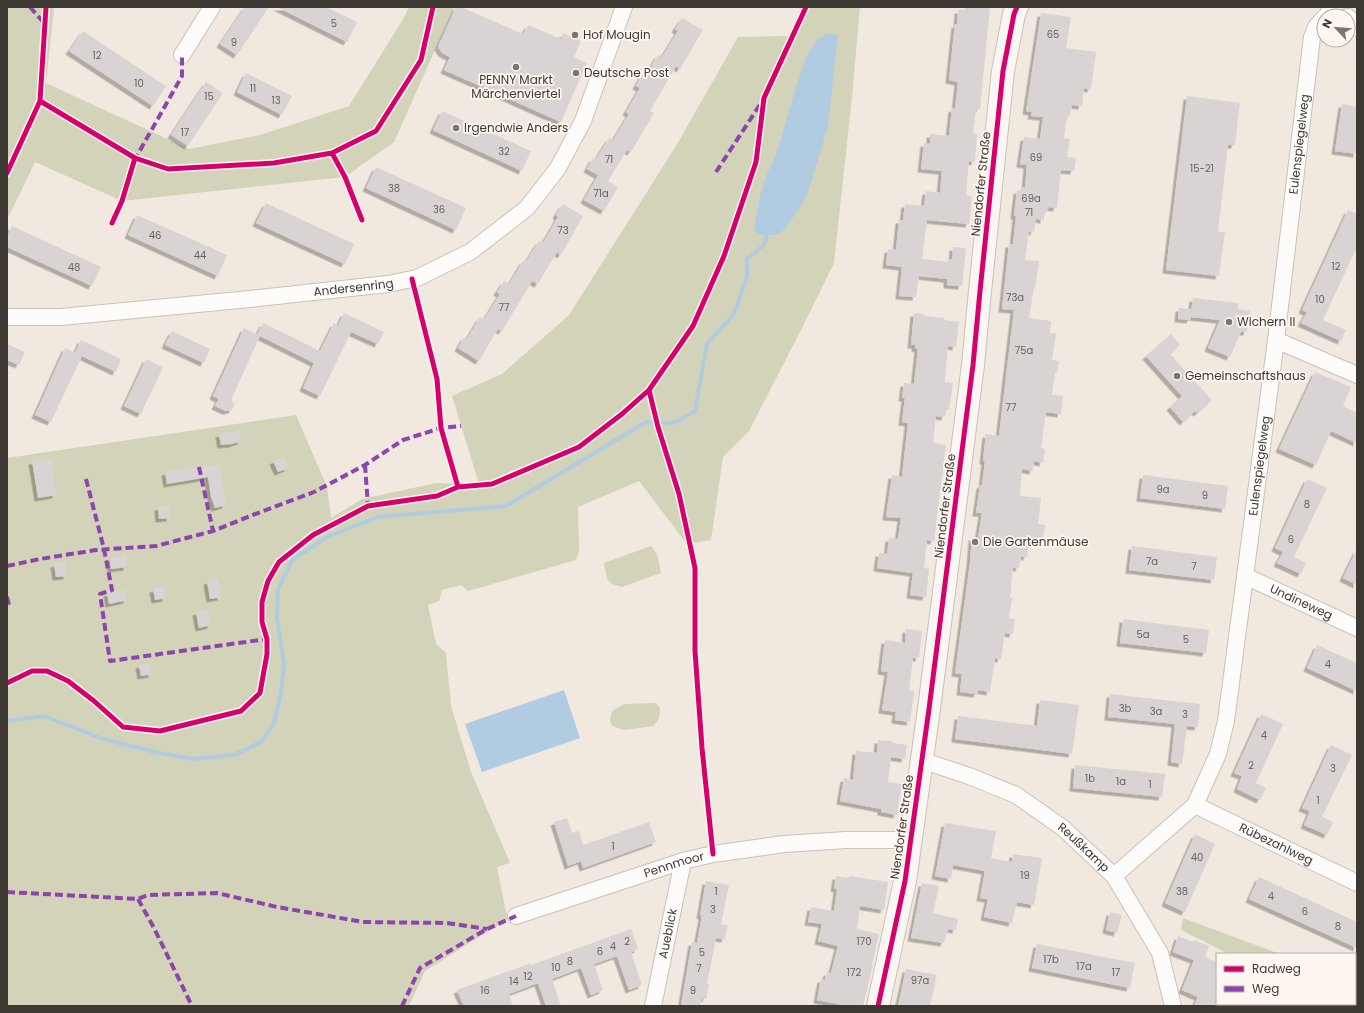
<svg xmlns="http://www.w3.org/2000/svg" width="1364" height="1013" font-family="Poppins,sans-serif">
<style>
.green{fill:#d3d3b9}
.water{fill:#b1cce0}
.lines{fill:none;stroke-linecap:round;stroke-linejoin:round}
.stream{stroke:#b1cce0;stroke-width:4}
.building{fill:#d9d4d3;filter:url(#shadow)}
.minor-casing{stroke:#c8c2ba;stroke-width:18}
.secondary-casing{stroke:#c8c2ba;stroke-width:24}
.minor{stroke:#fdfcfa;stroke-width:16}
.secondary{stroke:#faf6f3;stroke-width:22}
.quiet{stroke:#8e44ad;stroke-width:4;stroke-dasharray:8 4;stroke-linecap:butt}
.cycleway-casing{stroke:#fef7f1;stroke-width:8}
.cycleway{stroke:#d6006c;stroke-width:5}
.poi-dot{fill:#7d766f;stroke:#fef7f1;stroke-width:1.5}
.labels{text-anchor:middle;stroke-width:3.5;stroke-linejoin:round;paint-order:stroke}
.number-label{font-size:10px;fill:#66615c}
.poi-label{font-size:12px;fill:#3e3832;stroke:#fef7f1;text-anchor:start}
.street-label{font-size:12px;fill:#3e3832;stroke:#fef7f1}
</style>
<defs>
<filter id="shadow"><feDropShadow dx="-3.5" dy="3.5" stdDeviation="0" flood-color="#0004"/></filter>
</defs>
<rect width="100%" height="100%" fill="#f1e8df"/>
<!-- green -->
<path class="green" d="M7 7H54L46 83 189 149 260 135 349 106 402 21 409 7H454L394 142 345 177 122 201 35 162 7 220Z
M801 7H860L852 97 834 263 802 328 749 431 723 457 711 540 687 544 639 481 578 507 579 551 576 560 468 591 461 585 442 590 439 601 428 605 436 644 446 653 451 706 471 772 510 863 497 867 506 912 508 919 425 971 409 1006H7V458L296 415 327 487 331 518 362 499 436 483 479 484 452 396 502 374 569 315 676 146 738 37 789 36Z
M651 546 657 554 661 573 622 587 612 584 607 579 604 563Z
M656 703 660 708 659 718 654 726 624 730 612 726 610 720 612 711 624 704Z
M1183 918 1280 954H1229L1181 930Z
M1355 983H1357V1006H1245V1004H1355Z"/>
<!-- water -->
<path class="water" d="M829 33 838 35 828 126 808 193 799 209 784 230 776 235H759L754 229 760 196 767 174 777 152 797 84 808 53 819 38Z
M564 690 580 738 482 772 465 724Z"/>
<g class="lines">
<!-- stream -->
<path class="stream" d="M7 721 44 716 103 739 155 752 193 759 234 755 261 742 274 723 281 693 284 664 277 618 278 590 292 560 329 536 378 517 506 506 646 422 674 423 695 411 707 344 734 314 747 277V259L764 245 767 235"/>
</g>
<!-- building -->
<path class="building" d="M245 7H269L237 55 220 44Z
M277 7H326L357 22 347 42Z
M456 7H461L523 34 528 25 561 39 563 33 581 41 574 57 587 63 561 122 444 70 450 57 442 53 438 47Z
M965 7H990L980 109H976L973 133 977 134 975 162 969 161 966 195 972 196 969 224 927 220 922 259 949 262V259H952L953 247 966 248 962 286 947 285V279L919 276 916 297 899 296 902 267 886 265 888 249 896 250 899 220H903L905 204 924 206 926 191 940 193 942 171 921 169 924 143 930 144V134L949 136 952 108 955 109 958 82 949 80 955 24 957 25 958 10H965Z
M1041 13 1071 17 1066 48 1096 52 1091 89 1084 88 1082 106 1072 105 1070 116H1067L1064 138 1070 139 1067 157 1076 158 1074 171 1061 170 1057 208 1049 207 1044 215V220L1036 219 1034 232 1029 231 1025 260 1039 261 1035 288H1034L1029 318 1051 321 1050 333H1056L1052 360 1059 361 1057 373H1055L1052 395 1063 396 1061 414 1046 412 1041 448 1045 449 1043 463 1034 461 1033 471 1022 469 1020 496 1041 498 1038 524 1045 525 1043 540 1029 538 1027 557 1021 556 1019 568 1013 567 1010 598H1012L1009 618 1015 619 1013 634 1005 633 1001 659 995 658 990 692 978 690 977 694 960 692 962 674 955 673 970 563 972 537 978 538 982 513H976L980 485H982L985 461H983L986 434 999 436 1014 310 1002 309 1009 244H1013L1016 216H1014L1017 190 1022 191V187L1025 188 1027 165 1020 164 1024 137 1040 139 1043 117 1031 116 1032 112 1026 111Z
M682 18 703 30 680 69 676 66 650 111 654 113 631 152 627 150 608 181 618 187 604 211 584 200 598 175 587 169 593 158 596 159 609 138 613 140 629 114 626 112 640 88 636 86 642 75 645 76 658 55 662 57 678 31 675 29Z
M83 31 166 86 153 106 69 51Z
M246 73 292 96 282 115 237 92Z
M206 82 223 93 188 146 171 135Z
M1187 96 1240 103 1235 145H1228L1218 232H1225L1219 276 1166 270Z
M1342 104 1357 107V154L1335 151Z
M442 111 531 151 522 171 433 130Z
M376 167 466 208 456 230 366 188Z
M266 203 354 244 345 264 256 223Z
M563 204 583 216 561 255 557 252 538 284 532 281 502 331 498 329 479 361 458 348 464 337 467 339 480 317 484 320 500 294 497 292 504 281 509 284 523 261 526 262 539 241 543 243 558 217 556 215Z
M1348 210 1357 214V247L1323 320 1346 330 1341 341 1301 323 1307 312 1302 310Z
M137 215 227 255 218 276 128 235Z
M12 226 101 267 92 286 7 247V237Z
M1193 298 1238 303V309L1250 311 1247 332H1241L1230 357 1208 348 1220 320 1191 317 1190 320 1178 319 1179 308 1191 309V313Z
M344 313 384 332 378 344 351 332 320 396 303 388 314 363 260 336 231 400 235 403 232 410 226 411 215 406 219 399 213 396 244 328 257 335 263 323 320 351 334 323 338 326Z
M914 313 924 314V316L944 318V320L959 322 956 347 948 346 946 365 945 382 953 383 949 410H946L945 417 936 416 933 443 946 445 934 541 927 540 924 568 929 569 926 597 910 595 913 573 877 568 879 553 887 554 889 538 898 539 901 518 886 517 892 475 902 477 908 423 902 422 905 398H902L904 383 914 384 918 349 915 348V345H911Z
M172 331 210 349 204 363 165 345Z
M1171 334 1180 345 1170 354 1212 400 1197 413 1195 411 1183 422 1170 407 1182 396 1146 356Z
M81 340 121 359 116 372 82 356 51 422 35 415 65 348 78 354 75 353Z
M7 344 25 352 19 365 7 360Z
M146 359 163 367 141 414 124 406Z
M1315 372 1351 387 1343 406 1357 413V443L1331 431 1316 465 1279 449Z
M240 431 241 441 232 444 221 445 219 434Z
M284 457 288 468 278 472 273 461Z
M51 458 56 495 38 498 32 461Z
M220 464 226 505 215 508 211 497 208 477 167 484 165 472Z
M1143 475 1228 486 1225 509 1140 498Z
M1307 479 1327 488 1294 557 1306 563 1301 574 1277 563 1283 552 1275 548Z
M169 506 170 518 159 519 158 507Z
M1132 546 1217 557 1214 580 1129 570Z
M1357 549V585L1343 578Z
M126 556 127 567 111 569 110 558Z
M65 562 67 576 56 577 54 564Z
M218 579 221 597 210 599 207 581Z
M164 587 166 598 155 600 153 589Z
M125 590 127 600 109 604 107 593Z
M208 609 211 625 199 628 196 612Z
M1123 619 1209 630 1206 653 1120 643Z
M906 629 922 631 919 658H913L909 690 914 691 910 722 895 720 896 712 882 710 888 672 881 671 885 640 905 643Z
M1317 645 1357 663V691L1307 668Z
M150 663 152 674 141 676 139 665Z
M1110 694 1200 704 1198 727 1187 726 1182 764 1171 762 1175 724 1108 717Z
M1040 700 1079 705 1072 754 955 739 958 716 1037 726Z
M1261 714 1283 724 1256 783 1266 788 1260 800 1237 789 1242 776 1234 773Z
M878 740 892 741V743L907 745 905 759 891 757 888 782 902 784 897 815 881 812V809L840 801 844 778 853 780 856 751 877 753Z
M1331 745 1352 755 1322 817 1333 822 1327 835 1304 825 1310 811 1302 808Z
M1075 765 1165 774 1162 797 1073 788Z
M567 818 572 833 579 831 583 845 649 822 656 842 583 868 581 861 568 866 554 822Z
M945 823 996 831 991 858 1012 862 1013 854 1042 858 1034 905 1017 902 1012 923 984 917 988 899 980 898 985 871 953 865 951 879 935 876Z
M1195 834 1215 844 1185 912 1165 903Z
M836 876 849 878 850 876 888 882 884 910 860 906 857 929 879 934 872 965H873L863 1006H837L838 1004 817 1000 821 979 825 980 827 972 831 973 838 946 818 941 822 924 808 922 811 907 834 911 837 889 834 888Z
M1259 877 1357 922V948L1249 899Z
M706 881 729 885 721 924 728 925 725 939 716 938 707 984H709L706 999 702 998 700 1006H681L692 942 697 943 702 916 700 915Z
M922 883 939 886 933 913 958 919 956 930 948 929 944 943 911 938Z
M1110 912 1122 915 1117 933 1106 930Z
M631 929 638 949 631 952 642 985 629 990 617 956 594 964 603 990 591 995 581 968 552 979 561 1006H546L538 983 509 994 513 1006H464L457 990 531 963V965Z
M1178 936 1193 942 1194 940 1209 946 1205 957 1217 962V1006H1194L1198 997 1182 990 1194 960 1173 952Z
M1037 944 1135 963 1130 988 1032 968Z
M906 969 937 975 930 1006H898Z"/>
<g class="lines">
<!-- minor casing -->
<g class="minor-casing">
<g id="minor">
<path d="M1326 16 1334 7"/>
<path d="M1348 17 1357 28"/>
<path d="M182 55 212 7"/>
<path id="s1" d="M7 317H61L250 299 388 284 417 278 470 252 527 208 558 168 583 121 624 7"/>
<path d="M1276 340 1357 375"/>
<path id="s2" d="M1245 576 1357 628"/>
<path id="s3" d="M921 760 969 776 1016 795 1063 828 1114 876 1160 953 1173 1006"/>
<path id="s4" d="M1195 805 1357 883"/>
<path id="s5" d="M1114 876 1195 805 1218 754 1226 721 1276 340 1312 37 1316 27 1324 18"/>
<path id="s6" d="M516 916 683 861 713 854 784 844 846 840H910"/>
<path id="s7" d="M653 1006 683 861"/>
</g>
</g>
<!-- secondary casing -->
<g class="secondary-casing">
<path id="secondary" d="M878 1006 905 881 929 709 973 365 980 291 1003 71 1014 14 1017 7"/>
</g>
<!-- minor -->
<use href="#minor" class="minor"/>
<!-- secondary -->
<use href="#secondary" class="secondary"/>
<!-- quiet -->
<path class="quiet" d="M30 7 45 24
M134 161 182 76V55
M716 172 761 103
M365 465 368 506
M199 467 213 531
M86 479 104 549 112 590 100 594 110 661 267 639
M7 566 40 559 96 550 156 546 213 531 250 516 314 492 365 465 403 440 441 428 461 426
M7 597 9 605
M7 892 138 899 148 895 217 893 277 907 363 922 447 923 487 929
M138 899 154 928 192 1006
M402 1006 420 968 487 929 516 916"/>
<!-- cycleway casing -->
<g class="cycleway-casing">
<path id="cycleway" d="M46 7 40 101 135 158 168 169 274 163 332 153 376 131 421 60 433 7
M332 153 345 177 362 220
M7 173 40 101
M112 223 122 201 135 158
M412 279 437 379 441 428 458 487
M649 390 658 427 679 494 695 568V651L702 748 713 854
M7 683 32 671H47L68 681 94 701 123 727 160 731 241 711 260 693 267 654V639L262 622V602L268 581 279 562 313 535 368 506 437 496 458 487 492 484 579 447 622 414 649 390 693 326 724 256 756 162 764 98 806 7
M878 1006 905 881 929 709 973 365 980 291 1003 71 1014 14 1017 7"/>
</g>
<!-- cycleway -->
<use href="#cycleway" class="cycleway"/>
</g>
<!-- markers -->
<g class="poi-dot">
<circle cx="575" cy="35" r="4"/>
<circle cx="516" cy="67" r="4"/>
<circle cx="576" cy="73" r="4"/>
<circle cx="456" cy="128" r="4"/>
<circle cx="1229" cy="322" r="4"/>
<circle cx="1177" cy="376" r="4"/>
<circle cx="975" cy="542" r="4"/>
</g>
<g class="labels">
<!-- number labels -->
<g class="number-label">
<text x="334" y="27">5</text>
<text x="1053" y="38">65</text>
<text x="234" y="46">9</text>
<text x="97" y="59">12</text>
<text x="139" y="87">10</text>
<text x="253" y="92">11</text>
<text x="209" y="100">15</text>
<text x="276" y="104">13</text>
<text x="185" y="136">17</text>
<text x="504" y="155">32</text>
<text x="1036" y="161">69</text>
<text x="609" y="163">71</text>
<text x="1202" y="172">15-21</text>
<text x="394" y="192">38</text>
<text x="601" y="197">71a</text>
<text x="1031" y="202">69a</text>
<text x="439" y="213">36</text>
<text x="1029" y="216">71</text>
<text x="563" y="234">73</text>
<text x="155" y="239">46</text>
<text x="200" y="259">44</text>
<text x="1336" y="270">12</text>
<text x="74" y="271">48</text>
<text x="1015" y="301">73a</text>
<text x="1320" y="303">10</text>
<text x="504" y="311">77</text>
<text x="1024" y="354">75a</text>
<text x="1011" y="411">77</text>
<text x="1163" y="493">9a</text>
<text x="1205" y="499">9</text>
<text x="1307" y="508">8</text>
<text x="1291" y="543">6</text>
<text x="1152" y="565">7a</text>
<text x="1194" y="570">7</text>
<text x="1143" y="638">5a</text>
<text x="1186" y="643">5</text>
<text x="1328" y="668">4</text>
<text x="1125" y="712">3b</text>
<text x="1156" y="715">3a</text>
<text x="1185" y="718">3</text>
<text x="1264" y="739">4</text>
<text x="1251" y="769">2</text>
<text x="1333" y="772">3</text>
<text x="1090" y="782">1b</text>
<text x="1121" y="785">1a</text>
<text x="1150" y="788">1</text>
<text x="1318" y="804">1</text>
<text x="613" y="850">1</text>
<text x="1197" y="861">40</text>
<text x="1025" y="879">19</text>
<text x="716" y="895">1</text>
<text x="1182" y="895">38</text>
<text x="1271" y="900">4</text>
<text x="713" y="913">3</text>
<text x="1305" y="915">6</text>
<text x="1338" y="930">8</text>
<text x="627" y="945">2</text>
<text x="864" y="945">170</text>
<text x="613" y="950">4</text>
<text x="600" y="955">6</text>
<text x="702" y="956">5</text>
<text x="1051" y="963">17b</text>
<text x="570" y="965">8</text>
<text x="1084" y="970">17a</text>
<text x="556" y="971">10</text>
<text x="699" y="972">7</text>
<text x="854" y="976">172</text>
<text x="1116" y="976">17</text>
<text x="528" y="980">12</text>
<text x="920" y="984">97a</text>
<text x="514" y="985">14</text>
<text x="485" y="994">16</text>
<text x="693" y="994">9</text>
</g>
<!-- poi labels -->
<g class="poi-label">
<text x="583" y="39">Hof Mougin</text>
<text x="584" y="77">Deutsche Post</text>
<text x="516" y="84" text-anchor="middle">PENNY Markt<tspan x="516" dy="14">Märchenviertel</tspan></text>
<text x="464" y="132">Irgendwie Anders</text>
<text x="1237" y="326">Wichern II</text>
<text x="1185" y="380">Gemeinschaftshaus</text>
<text x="983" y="546">Die Gartenmäuse</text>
</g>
<!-- street labels -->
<g class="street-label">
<text dy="4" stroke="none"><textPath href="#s5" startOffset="779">Eulenspiegelweg</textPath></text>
<text transform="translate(981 184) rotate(-84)" y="4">Niendorfer Straße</text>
<text dy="4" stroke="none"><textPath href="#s1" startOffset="348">Andersenring</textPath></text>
<text dy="4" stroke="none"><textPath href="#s5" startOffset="455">Eulenspiegelweg</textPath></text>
<text transform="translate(945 506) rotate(-83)" y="4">Niendorfer Straße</text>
<text dy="4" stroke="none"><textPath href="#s2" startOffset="62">Undineweg</textPath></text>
<text transform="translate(902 827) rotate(-82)" y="4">Niendorfer Straße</text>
<text dy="4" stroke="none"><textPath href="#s4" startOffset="90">Rübezahlweg</textPath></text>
<text dy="4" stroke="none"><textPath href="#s3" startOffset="187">Reußkamp</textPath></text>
<text dy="4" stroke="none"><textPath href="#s6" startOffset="166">Pennmoor</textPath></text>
<text dy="4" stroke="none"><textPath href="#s7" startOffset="74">Aueblick</textPath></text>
</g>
</g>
<!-- border -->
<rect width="1364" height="1013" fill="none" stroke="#3e3832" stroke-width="16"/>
<!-- legend -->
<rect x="1216" y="953" width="140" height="52" fill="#fef7f1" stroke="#b1aba5"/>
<rect x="1224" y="966" width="20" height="6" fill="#d6006c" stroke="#b1aba5"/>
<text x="1252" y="973" font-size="12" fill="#3e3832">Radweg</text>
<rect x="1224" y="986" width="20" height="6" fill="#8e44ad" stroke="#b1aba5"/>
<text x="1252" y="993" font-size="12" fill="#3e3832">Weg</text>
<!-- north arrow -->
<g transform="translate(1336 28) rotate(296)"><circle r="19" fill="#fef7f1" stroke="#b1aba5"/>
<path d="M0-3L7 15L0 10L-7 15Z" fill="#7d766f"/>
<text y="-6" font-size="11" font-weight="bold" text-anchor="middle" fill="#3e3832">N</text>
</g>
</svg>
